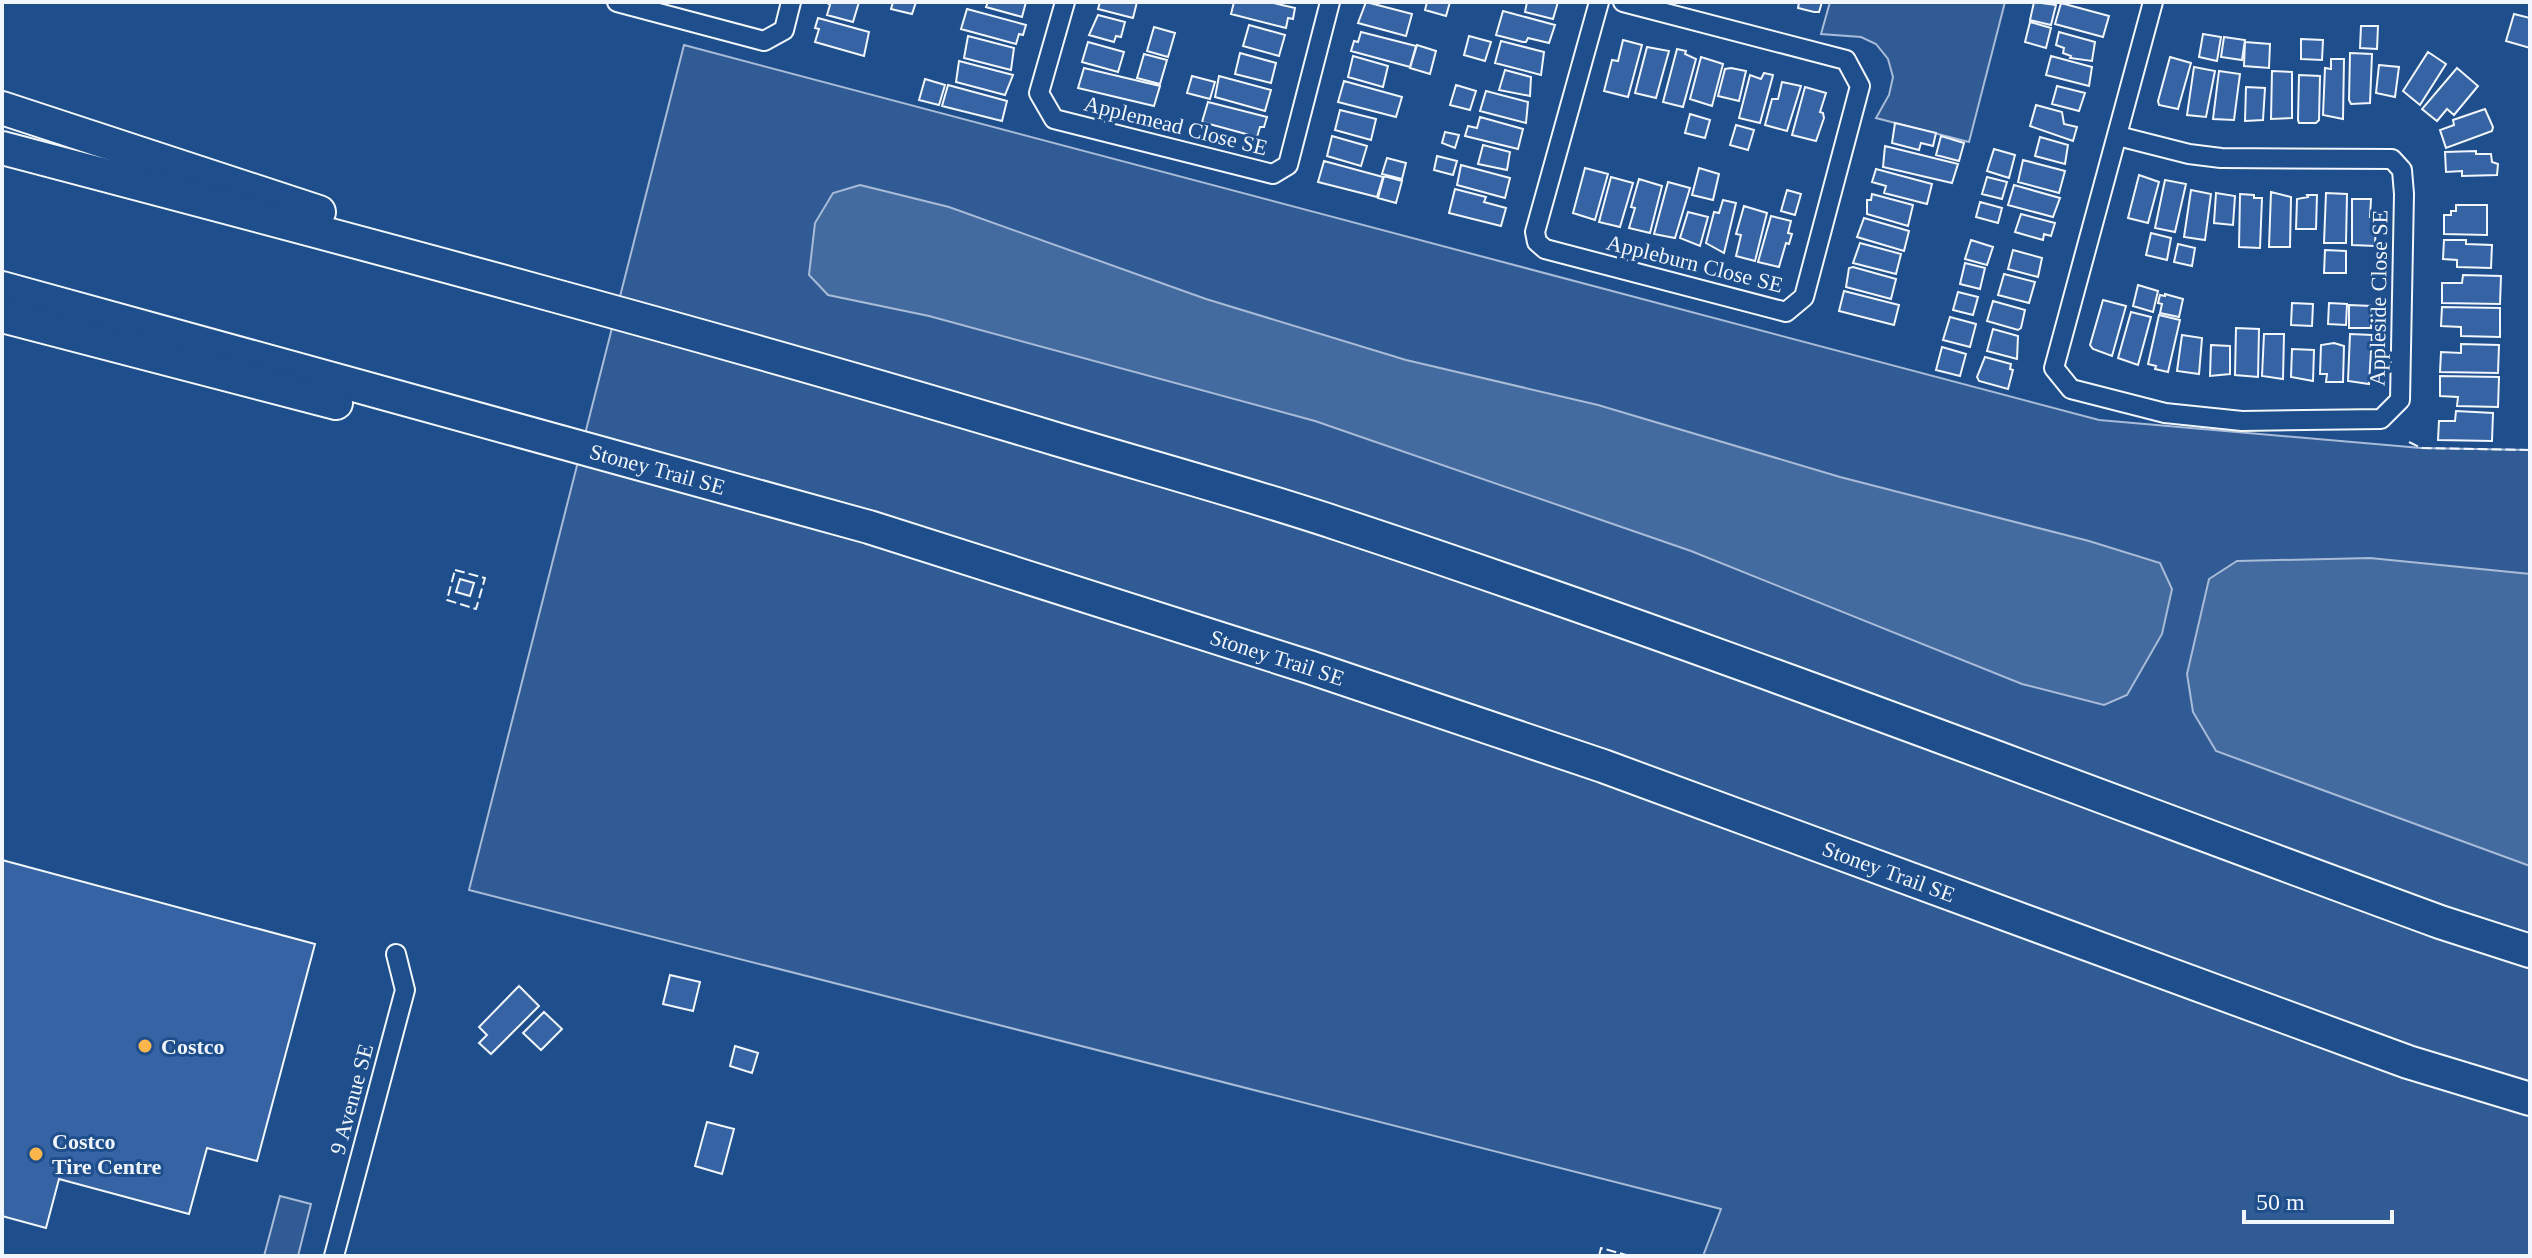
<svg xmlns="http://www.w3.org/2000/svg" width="2532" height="1258" font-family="'Times New Roman',serif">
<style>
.built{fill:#305b95;stroke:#a8bbd7;stroke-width:2}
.water{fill:#446ba0;stroke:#a8bbd7;stroke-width:2}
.building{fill:#3563a3;stroke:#f2f6ff;stroke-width:2}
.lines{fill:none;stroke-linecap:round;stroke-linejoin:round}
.minor-casing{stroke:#f2f6ff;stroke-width:22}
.motorway-casing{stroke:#f2f6ff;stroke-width:36}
.minor{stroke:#1f4e8c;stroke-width:18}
.motorway{stroke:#1f4e8c;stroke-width:32}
.fence{stroke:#f2f6ff;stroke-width:2;stroke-dasharray:10 4;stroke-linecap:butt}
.poi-dot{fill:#ffb74d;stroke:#1f4e8c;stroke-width:3}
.labels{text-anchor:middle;stroke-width:6;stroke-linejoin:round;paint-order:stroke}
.street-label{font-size:22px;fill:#f2f6ff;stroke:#1f4e8c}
.poi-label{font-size:22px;font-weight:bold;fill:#f2f6ff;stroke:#1f4e8c;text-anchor:start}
</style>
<rect width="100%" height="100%" fill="#1f4e8c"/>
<!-- built -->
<path class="built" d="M1830 2H2005L1969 142 1876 118 1889 95 1893 77 1888 59 1876 44 1861 37 1821 34Z
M684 45 2099 420 2421 448 2530 450V1256H1703L1721 1209 469 890Z
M280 1196 311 1204 298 1256H264Z"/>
<!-- water -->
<path class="water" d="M860 185 949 207 1206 299 1406 360 1598 405 1840 477 2089 541 2160 563 2172 589 2162 634 2127 695 2104 705 2022 684 1691 551 1315 421 929 316 828 295 809 275 815 223 833 193Z
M2370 558 2530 574V866L2216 751 2193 712 2187 674 2209 579 2237 561Z"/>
<!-- building -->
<path class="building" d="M826 2H859L853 22 827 15 830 5Z
M893 2H916L912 14 891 9Z
M988 2H1026L1022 17 986 7Z
M1100 2H1137L1133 18 1098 9Z
M1234 2H1269L1295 8 1293 19 1288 18 1286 28 1231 14Z
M1366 2 1412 14 1406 36 1358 23Z
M1427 2H1450L1446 16 1425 10Z
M1527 2H1558L1553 19 1525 12Z
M1799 2H1822L1819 12H1814L1798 8Z
M2034 2 2056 5 2051 25 2030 20Z
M2061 3 2109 16 2103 37 2055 24Z
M967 9 1026 25 1023 35 1019 34 1016 44 961 29Z
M1503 11 1555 25 1549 43 1528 38 1526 42H1523L1496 35Z
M2514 14 2530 18V48L2506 41Z
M1098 15 1125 22 1121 37 1116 36 1114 42 1089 35Z
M818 18 869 32 864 56 815 42 819 29 815 28Z
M2030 22 2051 28 2046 48 2025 42Z
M1249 25 1285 35 1279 56 1243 46Z
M2361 26H2378L2377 49 2360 48Z
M1154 27 1175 33 1168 57 1147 51Z
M1361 32 1416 46 1410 67 1351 51 1354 41 1358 42Z
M2059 32 2095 42 2092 61 2070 58 2071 56 2063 53 2064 48 2056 45Z
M2203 34 2221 37 2217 61 2199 57Z
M968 36 1014 48 1011 70 964 58Z
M1469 36 1491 42 1485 61 1464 55Z
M2224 37 2245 40 2242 60 2221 57Z
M2301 39 2323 40 2322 60 2301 59Z
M1623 40 1642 45 1628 97 1604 91 1612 60 1618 61Z
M1501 41 1544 52 1541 75 1495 63Z
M1088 42 1124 52 1118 72 1082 62Z
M2245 42 2270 44 2269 68 2244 66Z
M1417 45 1436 51 1430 74 1410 68Z
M1647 47 1669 51 1656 98 1635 93Z
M1677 49 1686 51 1685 54 1696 59 1683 107 1663 102Z
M2428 52 2446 64 2420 105 2403 91Z
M1240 53 1276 63 1271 83 1235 74Z
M2350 53 2372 54 2370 103 2351 104 2349 100Z
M1144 54 1167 60 1160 84 1137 78Z
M1353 56 1388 66 1383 87 1348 77Z
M2051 56 2092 67 2089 86 2046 75Z
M1701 57 1723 64 1712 106 1690 99Z
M2170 57 2191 63 2178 109 2159 105 2158 101Z
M2331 59H2344L2343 119 2323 115 2325 68 2331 69Z
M959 61 1013 75 1005 95 956 82Z
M2379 65 2399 67 2395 97 2376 93Z
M2194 67 2215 71 2206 117 2187 115Z
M1084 68 1160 86 1154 106 1078 88Z
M1731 68 1746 71 1739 101 1718 96 1725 69Z
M2457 68 2478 86 2454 115 2447 109 2437 121 2422 109Z
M1505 70 1531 77 1530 96 1499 90Z
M2219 71 2240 74 2234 120 2213 119Z
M2272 71 2292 72V118L2271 119Z
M1764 73 1773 75 1772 79 1760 123 1739 118 1750 75 1761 79Z
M2299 75 2320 76 2319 120 2316 123H2299L2298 120Z
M1192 76 1215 82 1210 99 1187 93Z
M1219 76 1271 90 1265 111 1215 97Z
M925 79 945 85 939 105 919 100Z
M1344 81 1402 97 1396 117 1338 102Z
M1782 82 1801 86 1787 131 1765 125 1772 99H1778Z
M948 85 1007 101 1002 121 942 106Z
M1456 85 1476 91 1470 110 1450 105Z
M2057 86 2085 93 2079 111 2052 104Z
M1805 87 1826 93 1820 112 1823 113 1824 118 1816 141 1792 135Z
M2246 87 2265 88 2263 120 2245 121Z
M1486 91 1528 102 1526 123 1480 111Z
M1208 102 1267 117 1264 127H1260L1257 137 1202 122Z
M2036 105 2062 112 2064 124 2077 127 2073 141 2030 126Z
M2485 109 2493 127 2492 131 2446 148 2440 130 2454 125 2453 120Z
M1340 110 1376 119 1371 140 1335 130Z
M1690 114 1710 120 1705 138 1685 133Z
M1480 117 1523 129 1518 149 1465 136 1468 126 1477 128Z
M1895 123 1936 133 1933 146 1921 143 1919 150 1892 143Z
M1736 125 1754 130 1748 150 1730 145Z
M1445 132 1459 135 1455 148 1442 143Z
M1332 136 1367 146 1361 166 1327 156Z
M1941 136 1964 143 1959 161 1936 155Z
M2040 137 2068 145 2065 164 2035 156Z
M1483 145 1510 152 1507 170 1478 164Z
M1885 146 1958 164 1952 183 1883 167Z
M1994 149 2015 155 2009 178 1987 171Z
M2476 151V154H2491L2492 162 2498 164 2497 175 2462 176V171L2446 172 2445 152Z
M1437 156 1457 161 1453 175 1434 170Z
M1387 158 1406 163 1402 179 1382 174Z
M2023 160 2065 171 2059 193 2018 182Z
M1324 161 1383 177 1377 197 1318 182Z
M1461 165 1510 178 1505 198 1457 185Z
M1585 168 1608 174 1595 220 1573 213Z
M1699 168 1719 174 1713 200 1692 195Z
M1876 169 1932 184 1927 204 1884 193 1886 186 1872 182Z
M2139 175 2159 182 2148 223 2128 218Z
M1384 176 1402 181 1396 203 1378 198Z
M1611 177 1633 183 1620 227 1599 222Z
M1987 177 2007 182 2002 199 1982 194Z
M1639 179 1662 186 1650 233 1629 228 1635 208 1631 207Z
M2165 180 2186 184 2175 232 2155 228Z
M1668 182 1690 188 1675 238 1654 234Z
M2014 185 2060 198 2053 217 2008 205Z
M1455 189 1486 197 1484 202 1506 208 1501 226 1449 213Z
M1787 190 1801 194 1795 215 1781 211Z
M2191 190 2211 194 2205 240 2184 237Z
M2271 192 2291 197 2290 247H2269Z
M2216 193 2235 196 2233 225 2214 223Z
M2326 193 2347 194 2346 243H2324Z
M1872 194 1913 205 1908 226 1867 214V200H1871Z
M2240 194 2254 195V198H2262L2260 248 2239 247Z
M2307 195H2317L2316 229H2296L2297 199 2308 197Z
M2352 199H2371L2370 217H2376L2375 246 2352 245Z
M1723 200 1736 203 1724 253 1706 243 1714 212 1719 213Z
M1980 202 2002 208 1998 223 1976 217Z
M2456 205H2487V235L2444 234V215H2451V211H2456Z
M1744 206 1767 213 1755 261 1736 256 1741 235 1736 234Z
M1688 212 1708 217 1700 246 1680 238Z
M2021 214 2055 223 2051 236 2044 234 2043 240 2015 232Z
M1771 216 1791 221 1788 233 1792 234 1789 244 1786 243 1779 267 1758 262Z
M1864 218 1909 231 1904 251 1857 237Z
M2151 233 2171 238 2167 260 2146 255Z
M1971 240 1993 247 1987 265 1965 259Z
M2444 240H2466V244L2492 245 2491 268 2457 267V260L2443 259Z
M1860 243 1901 254 1896 274 1853 263Z
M2178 244 2195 248 2192 266 2174 262Z
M2013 250 2042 258 2038 277 2008 269Z
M2325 250 2346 251V273H2324Z
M1965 263 1985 268 1980 289 1960 284Z
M1853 267 1896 279 1891 299 1846 287 1849 268Z
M2004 274 2035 282 2029 303 1998 295Z
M2463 275 2501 276 2500 304 2442 303V283H2462Z
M2138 285 2158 291 2153 312 2133 306Z
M1844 291 1899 305 1894 325 1839 311Z
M1958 292 1978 297 1973 315 1953 310Z
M2165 294 2183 299 2179 317 2160 313 2162 304 2158 303 2160 295 2165 296Z
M2103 300 2126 306 2112 356 2093 349 2090 345Z
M1993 301 2025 310 2021 328 2018 330 1987 321Z
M2292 303 2313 304 2312 326 2291 325Z
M2329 303 2347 304 2346 325 2328 324Z
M2349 305 2372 306 2371 328H2349Z
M2442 307 2500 308V337L2461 336V327L2441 326Z
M2131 312 2151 317 2138 365 2118 358Z
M2159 315 2180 320 2168 372 2155 369 2156 366 2148 364Z
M1950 317 1976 324 1970 347 1943 340Z
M2236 328 2259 329 2258 377 2235 375Z
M1993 329 2018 336 2017 359 1987 351Z
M2264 334H2284L2283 379 2262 376Z
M2350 334 2372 335 2369 384 2348 381Z
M2182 335 2202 338 2199 374 2177 371Z
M2334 343 2344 346 2343 382H2326L2327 374H2320L2321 345Z
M2461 344 2499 345 2498 373 2440 372 2441 352 2461 353Z
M2211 345 2230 346V374L2210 376Z
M1942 347 1966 354 1960 376 1936 370Z
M2292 349 2314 350 2313 381 2291 377Z
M1985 357 2011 364 2010 369 2013 370 2008 389 1979 381 1977 377Z
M2440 376 2499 377 2498 407 2457 406 2458 397 2440 396Z
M2456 411 2493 413 2492 441 2438 440 2439 421H2455Z
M460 579 474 583 470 596 456 592Z
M2 860 315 944 257 1161 207 1148 189 1214 59 1179 46 1228 2 1216Z
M670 975 700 982 693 1011 663 1004Z
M519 986 539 1006 491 1054 479 1043 487 1035 479 1027Z
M544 1012 562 1029 541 1050 523 1033Z
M735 1046 758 1053 752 1073 730 1066Z
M707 1122 734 1129 722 1174 695 1166Z"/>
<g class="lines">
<!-- minor casing -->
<g class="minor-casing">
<path id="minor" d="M617 2 764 41 784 30 791 2
M1065 2 1039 93 1054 119 1273 174 1288 165 1330 2
M1599 2 1535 232 1537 242 1545 249 1786 312 1804 297 1860 86 1846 60 1623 2
M2118 136 2189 154 2221 158 2392 159 2402 170 2404 194 2400 400 2381 419 2242 421 2165 413 2071 389 2054 368 2153 2
M334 1256 405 990 396 954"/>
</g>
<!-- motorway casing -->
<g class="motorway-casing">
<g id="motorway">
<path d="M2 108 319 212"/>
<path d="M2 148C355 241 707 334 1056 439 1150 467 1246 493 1339 524 1709 646 2075 788 2440 922L2530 951"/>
<path id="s1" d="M2 288 869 527 1309 667 1603 766 2408 1062 2530 1099"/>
<path d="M2 316 336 403"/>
</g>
</g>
<!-- minor -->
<use href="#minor" class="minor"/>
<!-- motorway -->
<use href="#motorway" class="motorway"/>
<!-- fence -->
<path class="fence" d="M2409 442 2421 448 2530 450
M455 570 485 578 476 609 447 600Z
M1599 1256 1601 1248 1630 1256"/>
</g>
<!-- markers -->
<g class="poi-dot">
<circle cx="145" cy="1046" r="8"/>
<circle cx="36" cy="1154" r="8"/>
</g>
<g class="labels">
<!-- street labels -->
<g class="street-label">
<text transform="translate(1176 125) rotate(14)" y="8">Applemead Close SE</text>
<text transform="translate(1695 263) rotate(14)" y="8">Appleburn Close SE</text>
<text transform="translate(2378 298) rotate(-89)" y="8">Appleside Close SE</text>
<text dy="8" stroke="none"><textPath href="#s1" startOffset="680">Stoney Trail SE</textPath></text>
<text dy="8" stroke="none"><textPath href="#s1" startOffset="1328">Stoney Trail SE</textPath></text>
<text dy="8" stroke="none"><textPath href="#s1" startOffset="1976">Stoney Trail SE</textPath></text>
<text transform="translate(351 1099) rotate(-75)" y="8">9 Avenue SE</text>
</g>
<!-- poi labels -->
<g class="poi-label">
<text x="161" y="1054">Costco</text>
<text x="52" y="1149">Costco<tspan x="52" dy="25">Tire Centre</tspan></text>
</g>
</g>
<!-- border -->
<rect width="2532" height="1258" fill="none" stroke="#f2f6ff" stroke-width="8"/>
<!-- scale -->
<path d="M2244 1210v12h148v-12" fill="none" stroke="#f2f6ff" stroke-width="4"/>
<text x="2256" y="1210" font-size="24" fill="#f2f6ff" stroke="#1f4e8c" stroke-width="6" paint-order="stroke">50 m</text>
</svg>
